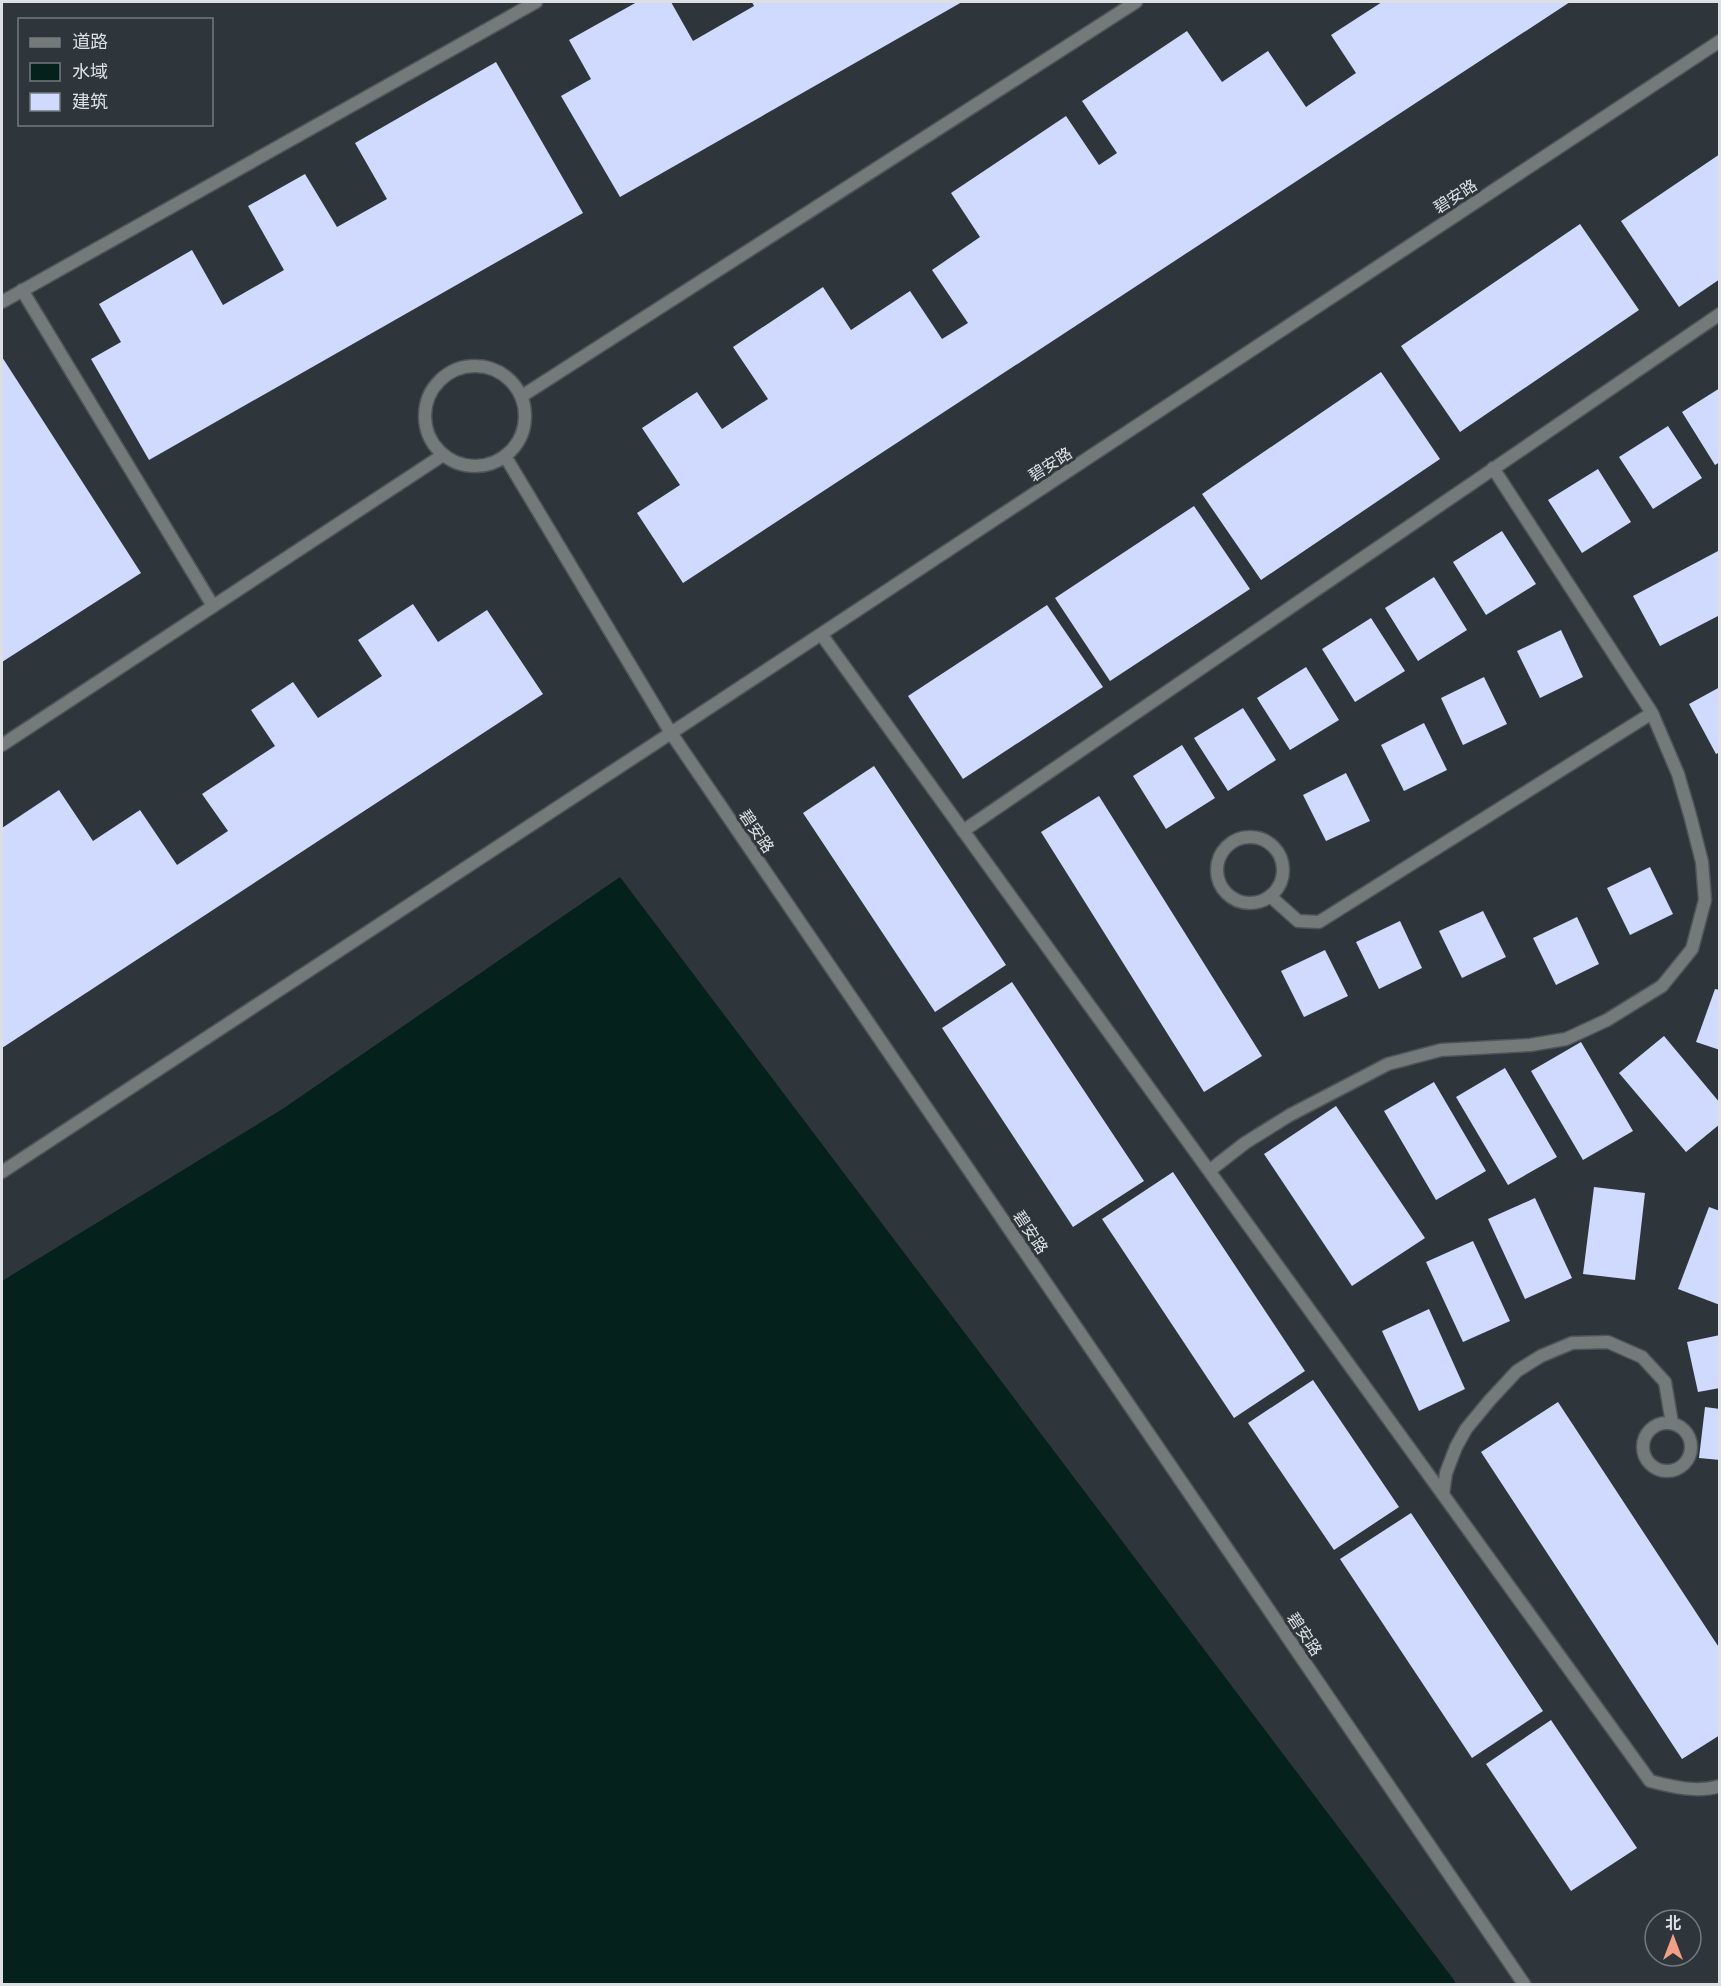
<svg xmlns="http://www.w3.org/2000/svg" width="1721" height="1986" font-family="Merriweather,'Noto Sans SC',serif">
<style>
.water{fill:#05211c}
.building{fill:#d0daff}
.lines{fill:none;stroke-linecap:round;stroke-linejoin:round}
.street-casing{stroke:#4e5559;stroke-width:15}
.street{stroke:#74797a;stroke-width:12}
.labels{text-anchor:middle;stroke-width:6;stroke-linejoin:round;paint-order:stroke}
.street-label{font-size:16px;fill:#dce0e4;stroke:#2f363b}
</style>
<rect width="100%" height="100%" fill="#2f363b"/>
<!-- water -->
<path class="water" d="M620 877 1454 1980 1456 1984H2V1281L284 1108Z"/>
<!-- building -->
<path class="building" d="M637 2H671L693 41 754 6 752 2H962L620 197 561 96 591 79 569 40Z
M1382 2H1570L683 583 637 513 680 485 642 428 697 392 722 429 768 399 733 347 823 287 851 330 910 291 942 339 968 323 932 270 980 237 951 193 1066 116 1099 165 1117 153 1082 101 1187 31 1222 82 1268 51 1306 107 1356 73 1331 35Z
M496 62 583 213 149 460 91 359 121 342 99 304 192 250 223 305 284 270 248 206 305 174 337 227 387 199 355 143Z
M1720 154V279L1679 307 1621 221Z
M1580 224 1639 310 1460 432 1401 346Z
M2 357 141 573 2 662Z
M1381 372 1440 459 1261 580 1202 494Z
M1720 388V462L1715 465 1682 412Z
M1668 426 1702 478 1653 509 1619 457Z
M1598 469 1631 522 1582 553 1548 500Z
M1194 506 1250 589 1110 681 1055 598Z
M1502 531 1536 584 1486 615 1453 562Z
M1720 550V615L1660 646 1633 596Z
M1434 577 1467 630 1418 661 1385 608Z
M413 604 438 642 487 610 543 694 2 1048V828L59 790 93 841 140 810 177 865 228 831 202 794 275 746 251 710 293 682 318 718 382 676 358 640Z
M1047 605 1103 687 963 779 908 696Z
M1371 618 1405 671 1355 702 1322 649Z
M1561 630 1583 677 1540 698 1517 651Z
M1306 667 1339 720 1290 750 1257 698Z
M1484 677 1507 724 1463 745 1441 698Z
M1720 687V752L1716 754 1689 704Z
M1243 708 1276 760 1228 791 1194 738Z
M1424 723 1447 770 1404 791 1381 745Z
M1182 745 1215 798 1166 829 1133 776Z
M874 766 1006 965 935 1012 803 813Z
M1346 773 1370 821 1326 841 1303 795Z
M1099 796 1262 1056 1204 1092 1041 832Z
M1650 867 1673 914 1630 935 1607 888Z
M1483 911 1506 957 1462 978 1439 931Z
M1577 917 1599 964 1556 985 1533 938Z
M1400 921 1422 968 1379 989 1356 942Z
M1325 950 1348 996 1304 1017 1281 971Z
M1012 982 1144 1181 1073 1227 942 1028Z
M1715 989 1720 990V1050L1696 1042Z
M1664 1036 1720 1103V1124L1686 1152 1619 1073Z
M1581 1042 1633 1131 1583 1160 1531 1071Z
M1505 1068 1557 1157 1508 1185 1456 1097Z
M1434 1082 1486 1171 1436 1200 1384 1111Z
M1336 1106 1425 1238 1352 1286 1264 1154Z
M1173 1172 1305 1371 1234 1418 1102 1219Z
M1594 1187 1645 1193 1635 1280 1583 1274Z
M1535 1198 1572 1278 1525 1299 1488 1219Z
M1709 1207 1720 1211V1305L1678 1289Z
M1473 1241 1510 1321 1463 1342 1426 1262Z
M1429 1309 1465 1389 1419 1411 1382 1331Z
M1720 1335V1388L1698 1392 1687 1342Z
M1313 1380 1399 1507 1334 1550 1248 1423Z
M1558 1402 1720 1649V1735L1682 1759 1481 1452Z
M1705 1407 1720 1409V1460L1699 1458Z
M1411 1513 1543 1711 1472 1758 1340 1559Z
M1551 1720 1637 1848 1571 1891 1486 1764Z"/>
<g class="lines">
<!-- street casing -->
<g class="street-casing">
<path id="street" d="M22 290 213 606
M2 302 536 2
M425 416a50 50 0 1 1 100 0a50 50 0 1 1-100 0Z
M522 396 1136 2
M821 634 1650 1781C1673 1787 1697 1793 1720 1786
M2 745 443 455
M963 831 1720 314
M1217 870a33 33 0 1 1 66 0a33 33 0 1 1-66 0Z
M1270 896 1298 921 1319 922 1652 713
M1209 1171 1245 1143 1290 1115 1388 1064 1441 1050 1530 1045 1566 1039 1607 1020 1662 986 1692 949 1705 900 1702 862 1690 815 1678 774 1652 713 1493 468
M2 1172 671 733 505 456
M1643 1447a24 24 0 1 1 48 0a24 24 0 1 1-48 0Z
M1443 1494 1446 1473 1456 1447 1466 1429 1490 1400 1517 1371 1541 1356 1572 1343 1608 1342 1642 1357 1665 1382 1672 1423
M1524 1984 671 733 1720 41"/>
</g>
<!-- street -->
<use href="#street" class="street"/>
</g>
<g class="labels">
<!-- street labels -->
<g class="street-label">
<text transform="translate(1455 196) rotate(-33)" y="6">碧安路</text>
<text transform="translate(1050 464) rotate(-33)" y="6">碧安路</text>
<text transform="translate(757 831) rotate(56)" y="6">碧安路</text>
<text transform="translate(1031 1232) rotate(56)" y="6">碧安路</text>
<text transform="translate(1305 1634) rotate(56)" y="6">碧安路</text>
</g>
</g>
<!-- border -->
<rect width="1721" height="1986" fill="none" stroke="#dce0e4" stroke-width="6"/>
<!-- legend -->
<rect x="18" y="18" width="195" height="108" fill="#2f363b" stroke="#747a7f" stroke-width="1.5"/>
<rect x="30" y="38" width="30" height="9" fill="#74797a" stroke="#747a7f" stroke-width="1.5"/>
<text x="72" y="48" font-size="18" fill="#dce0e4">道路</text>
<rect x="30" y="63" width="30" height="18" fill="#05211c" stroke="#747a7f" stroke-width="1.5"/>
<text x="72" y="78" font-size="18" fill="#dce0e4">水域</text>
<rect x="30" y="93" width="30" height="18" fill="#d0daff" stroke="#747a7f" stroke-width="1.5"/>
<text x="72" y="108" font-size="18" fill="#dce0e4">建筑</text>
<!-- north arrow -->
<g transform="translate(1673 1938)"><circle r="28" fill="#2f363b" stroke="#747a7f" stroke-width="1.5"/>
<path d="M0-4.5L10 22L0 15L-10 22Z" fill="#f39f84"/>
<text y="-9" font-size="16" font-weight="bold" text-anchor="middle" fill="#dce0e4">北</text>
</g>
</svg>
